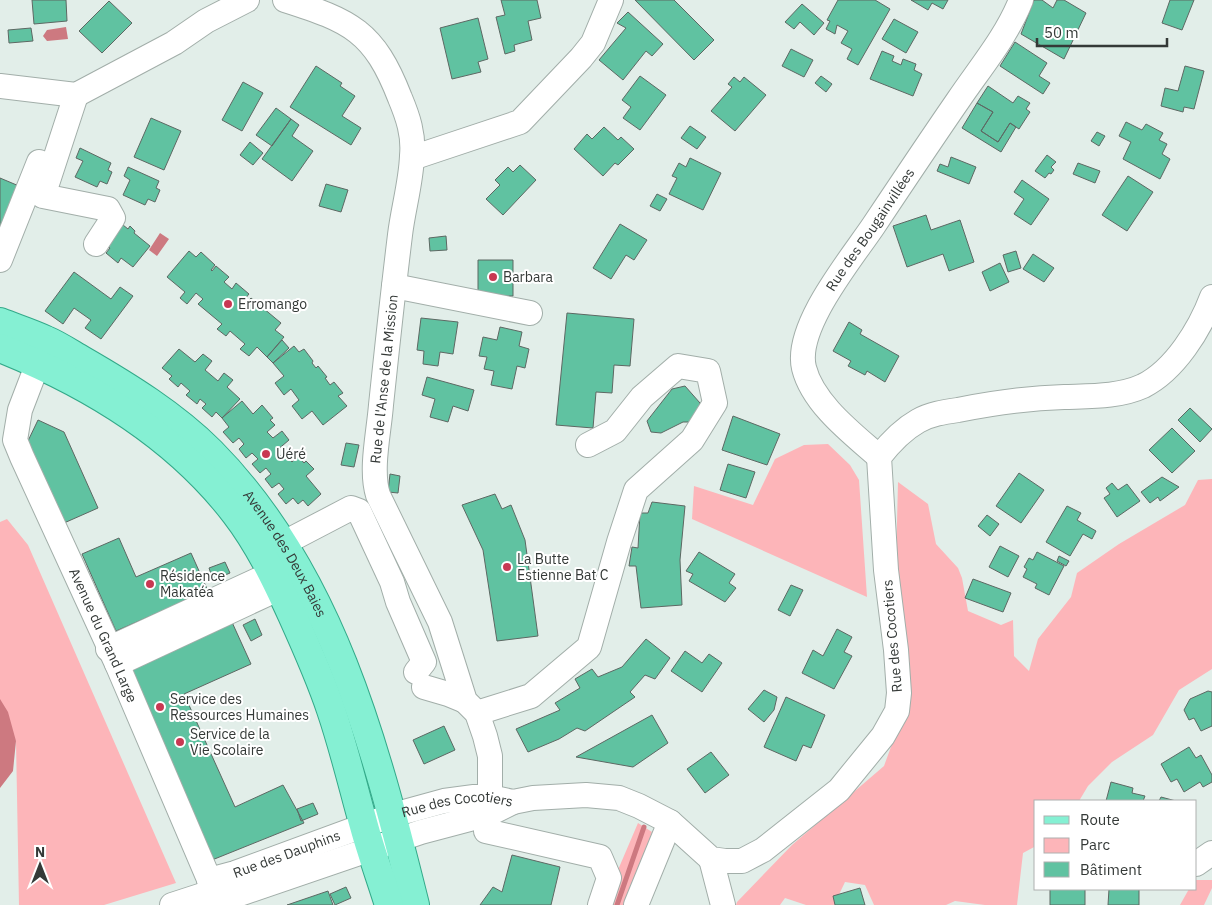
<svg xmlns="http://www.w3.org/2000/svg" width="1212" height="905" font-family="'IBM Plex Sans',sans-serif">
<style>
.green{fill:#fdb5b9}
.water{fill:#cd7980}
.lines{fill:none;stroke-linecap:round;stroke-linejoin:round}
.stream{stroke:#cd7980;stroke-width:5}
.building{fill:#60c2a1;stroke:#5d6863}
.minor-casing{stroke:#a2aea9;stroke-width:26}
.major-casing{stroke:#33a989;stroke-width:30}
.minor{stroke:#fff;stroke-width:24}
.major{stroke:#85f0d3;stroke-width:28}
.poi-dot{fill:#c83852;stroke:#fff;stroke-width:2}
.labels{text-anchor:middle;stroke-width:4;stroke-linejoin:round;paint-order:stroke}
.street-label{font-size:14px;fill:#343937;stroke:#fff}
.poi-label{font-size:14px;fill:#343937;stroke:#fff;text-anchor:start}
</style>
<rect width="100%" height="100%" fill="#e2eee9"/>
<!-- green -->
<path class="green" d="M828 444 850 465 859 480 867 597 692 519 694 486 753 505 775 459 804 445Z
M1212 479V669L1179 690 1153 735 1112 762 1088 786 1079 801H1036V846L1023 853 1017 905H985L955 901 946 905H874L865 885 845 882 834 905H806L785 898 780 905H736L737 902 792 845 884 766 910 695 896 564 898 482 928 504 936 544 958 568 962 578 968 611 1001 625 1013 620 1014 656 1029 671 1038 639 1071 597 1077 573 1119 544 1185 505 1198 480Z
M7 519 28 545 176 883 104 905H19L16 741 0 718V522Z
M638 823 652 832 630 905H603Z
M1196 880H1212V888L1204 905H1180L1189 889H1196Z"/>
<!-- water -->
<path class="water" d="M66 27 68 39 47 41 43 36 47 30Z
M160 233 169 239 157 256 149 250Z
M0 699 8 712 16 741 13 771 0 788Z"/>
<g class="lines">
<!-- stream -->
<path class="stream" d="M617 905 644 827"/>
</g>
<!-- building -->
<path class="building" d="M32 0H66L67 21 34 24Z
M501 0H537L541 18 528 21 532 40 514 45 515 51 505 54 496 17 505 15Z
M635 0H674L714 40 694 60Z
M838 0H875L890 9 858 65 847 59 852 49 841 43 848 31 837 25 835 34 826 29 830 21 827 20Z
M911 0H948L943 9 932 3 928 10Z
M1034 0H1042L1053 8 1057 0H1064L1086 13 1064 59 1021 34Z
M1170 0H1194L1182 30 1162 23Z
M109 1 132 23 102 53 79 31Z
M802 4 824 23 814 35 800 22 794 29 785 22Z
M628 12 663 44 652 56 646 51 623 80 599 60 626 28 617 23Z
M478 18 488 59 478 62 481 72 452 79 440 28Z
M894 19 918 32 906 53 882 39Z
M31 28 33 41 9 43 8 30Z
M1015 42 1047 63 1039 76 1050 83 1043 94 1000 66Z
M791 49 813 60 804 77 782 66Z
M882 51 894 56 892 61 901 65 903 59 916 64 914 70 922 74 913 96 870 79Z
M316 66 342 83 340 86 355 96 342 116 361 128 351 145 290 107Z
M1185 66 1204 71 1194 109 1184 107 1183 112 1161 106 1165 88 1178 91Z
M640 76 666 95 640 130 623 118 631 107 622 100Z
M821 76 832 84 826 92 815 83Z
M734 77 740 82 744 77 766 95 735 131 711 111 732 87 728 84Z
M243 82 263 93 242 131 222 120Z
M988 86 1013 103 1018 96 1030 103 1026 109 1030 112 1019 129 1010 123 998 142 981 131 993 112 977 103Z
M977 103 993 112 981 131 998 142 1010 123 1016 127 1001 152 962 128Z
M276 108 291 119 272 146 256 135Z
M151 118 181 131 164 170 134 157Z
M291 119 299 125 292 136 313 151 292 181 262 159Z
M1126 122 1142 130 1146 124 1163 133 1159 140 1167 144 1162 154 1170 159 1160 179 1123 159 1131 142 1119 136Z
M690 126 706 137 697 149 681 138Z
M604 127 618 140 621 137 634 149 618 165 615 163 603 176 574 149 587 134 592 139Z
M1097 132 1105 136 1099 146 1091 141Z
M250 142 263 153 253 165 240 155Z
M80 148 111 163 108 170 112 172 107 184 100 181 97 187 75 177 83 161 76 158Z
M1047 155 1056 162 1051 167 1054 170 1051 174 1049 173 1045 178 1035 171Z
M951 157 976 167 969 184 937 171 940 164 948 167Z
M690 158 721 173 703 210 669 194 677 178 672 176 679 163 686 167Z
M1078 163 1100 171 1095 183 1073 174Z
M520 165 536 180 503 215 486 199 500 185 495 180 508 167 513 172Z
M128 167 159 181 156 188 160 190 155 202 148 199 145 205 123 195 130 180 124 176Z
M1128 176 1153 192 1127 231 1102 215Z
M0 178 19 186 2 226 0 225Z
M1022 180 1049 199 1031 225 1014 214 1024 199 1014 192Z
M326 184 348 190 341 212 319 206Z
M657 194 667 199 660 211 650 206Z
M926 215 931 230 960 220 974 262 949 271 943 254 907 267 893 226Z
M118 221 128 229 130 226 135 231 134 233 150 246 133 267 121 258 118 263 106 253 110 248 101 242Z
M620 224 647 240 634 260 626 255 611 279 593 268Z
M446 236 447 250 430 251 429 238Z
M189 251 196 257 201 252 215 265 211 270 212 271 216 266 229 277 224 282 232 289 236 283 249 294 244 300 247 302 251 298 281 323 275 330 284 337 267 357 257 347 249 356 240 349 245 344 230 331 226 336 217 329 222 324 198 304 203 299 196 293 187 304 180 298 185 292 167 277Z
M1016 251 1021 268 1008 272 1003 255Z
M1033 254 1054 268 1044 282 1023 269Z
M478 260H513V296H478Z
M1000 263 1009 282 990 291 982 272Z
M74 272 111 299 120 287 133 296 101 339 85 328 91 320 74 308 63 324 45 311Z
M567 313 634 319 630 366 614 365 612 393 596 392 593 428 556 425Z
M421 318 458 322 453 354 440 352 438 366 423 364 424 351 417 350Z
M849 322 862 330 860 334 899 356 885 382 867 371 865 375 848 366 851 361 833 351Z
M500 327 522 332 519 346 529 349 525 368 517 366 512 389 491 385 494 371 484 369 487 357 479 356 483 337 497 340Z
M282 340 289 348 273 363 267 357Z
M294 346 299 352 304 349 313 361 312 363 316 368 318 366 327 377 325 378 330 385 334 382 343 393 338 396 347 406 323 425 312 411 302 419 292 406 299 400 291 389 284 395 275 383 284 376 273 363Z
M179 349 195 362 203 354 212 361 205 370 218 381 224 373 233 380 227 387 240 399 222 418 216 412 212 417 202 408 206 404 200 399 197 404 186 395 190 391 181 383 178 387 169 379 172 376 162 368Z
M427 377 474 390 468 411 453 406 448 422 430 417 435 399 422 395Z
M685 386 700 403 696 417 690 422H683L661 433 651 432 647 421 672 389Z
M242 401 253 414 262 405 273 418 270 420 275 425 267 432 273 438 282 431 289 440 276 451 280 456 284 453 292 462 298 456 304 463 306 461 314 469 306 476 321 494 308 506 303 500 298 504 293 498 286 504 278 494 284 489 279 483 272 488 265 479 271 474 266 468 260 473 252 464 258 459 252 453 246 458 239 449 244 444 239 438 233 443 223 432 229 427 222 418Z
M1190 408 1212 429 1200 442 1178 420Z
M733 416 780 434 767 465 722 450Z
M38 420 64 432 98 508 64 523 27 443Z
M1172 428 1195 451 1172 473 1149 450Z
M346 443 359 445 354 467 341 465Z
M728 464 755 472 746 498 720 490Z
M1019 473 1044 490 1021 523 996 506Z
M390 474 400 476 398 493 388 492Z
M1162 477 1179 487 1160 501 1158 497 1150 503 1141 492Z
M1112 483 1118 490 1127 484 1140 501 1117 517 1104 498 1110 494 1106 488Z
M495 494 502 509 511 505 525 540 538 636 497 641 483 550 462 505Z
M652 502 685 506 680 560 682 605 641 608 636 566H629L632 547 638 548 640 513H648Z
M1067 506 1081 513 1077 520 1096 531 1092 539 1083 534 1070 556 1046 542Z
M987 515 999 524 990 536 978 526Z
M119 538 136 577 191 553 208 591 116 631 82 554Z
M1000 546 1019 556 1008 577 989 567Z
M699 552 735 574 729 583 736 588 725 602 689 581 693 574 686 571Z
M1037 552 1064 566 1049 595 1035 588 1037 584 1023 577 1027 569 1024 567 1029 558 1033 560Z
M1059 556 1069 561 1066 566 1057 561Z
M225 562 230 573 213 580 209 568Z
M973 579 1011 593 1003 612 965 598Z
M791 585 803 590 790 616 778 610Z
M255 619 262 635 251 641 243 625Z
M231 620 251 664 184 694 235 807 283 785 304 823 212 860 123 669Z
M837 629 852 637 844 652 852 656 834 689 802 673 813 650 823 656Z
M646 639 670 658 655 679 645 675 630 692 635 697 585 731 577 728 559 739 528 752 516 729 560 710 555 703 580 688 575 679 592 669 598 677 622 667Z
M685 651 702 663 709 654 722 663 702 692 671 671Z
M764 690 777 697 774 710 764 722 748 709Z
M1208 691 1212 692V726L1201 731 1194 718 1189 720 1184 710 1190 699Z
M786 697 825 715 811 748 803 745 796 761 764 747Z
M652 715 668 743 633 767 576 757Z
M444 726 455 750 424 764 413 740Z
M1189 747 1196 758 1201 755 1212 775V782L1203 787 1200 782 1184 792 1177 779 1171 782 1161 764Z
M711 752 729 775 705 793 687 769Z
M1111 782 1133 788 1132 793 1145 796 1143 801H1106Z
M1161 797 1176 801H1159Z
M313 803 318 814 301 821 297 809Z
M512 855 560 867 551 905H480L493 887 502 892Z
M346 887 351 898 335 905 330 894Z
M860 888 865 905H835L833 896Z
M1050 889H1085V905H1050Z
M1109 889H1139V905H1108Z
M328 891 333 905H287Z"/>
<g class="lines">
<!-- minor casing -->
<g class="minor-casing">
<g id="minor">
<path d="M285 0C351 21 374 31 400 98 408 117 414 135 412 156 411 183 403 209 400 235 393 292 387 348 381 405 379 432 370 470 378 495L440 622 465 701 477 713 485 736 490 756V797"/>
<path d="M0 86 76 95 174 43 206 21 247 0"/>
<path d="M76 95 43 196 108 209 113 218 96 244"/>
<path d="M412 158 520 122 581 58 593 43 611 0"/>
<path d="M0 260 39 162"/>
<path d="M394 286 530 313"/>
<path id="s1" d="M38 363 20 410 15 440 22 457 117 664 220 905"/>
<path id="s2" d="M879 457C853 434 813 404 804 368 794 327 852 258 874 225 902 183 930 141 959 99 980 68 1007 36 1021 0"/>
<path d="M284 543 351 508 359 511 392 582 398 602 424 662 416 672"/>
<path d="M108 649 273 573"/>
<path d="M117 664 280 588"/>
<path d="M424 687 448 694 465 701"/>
<path d="M477 713 531 696 589 647 619 542 636 490 692 440 715 403 708 371 678 366 642 397 615 431 588 445"/>
<path d="M486 831 600 857 609 878 600 905"/>
<path d="M711 859 723 905"/>
<path d="M1196 864 1212 853"/>
<path id="s3" d="M209 880 235 873 393 815 444 801 474 797H490L513 802 533 798 586 795 619 798 639 806 670 822 711 859 725 861H742L763 850 839 790 883 736 897 711 899 693 896 650 886 570 879 457C890 443 902 430 918 421 930 414 944 412 958 410 993 403 1029 398 1064 397 1090 396 1119 397 1143 386 1175 370 1200 329 1212 297"/>
<path d="M219 901 421 832 489 814 513 802"/>
<path d="M172 905 215 891"/>
<path d="M636 905 670 822"/>
</g>
</g>
<!-- major casing -->
<g class="major-casing">
<g id="major">
<path id="s4" d="M0 322C15 328 31 333 46 340 58 345 70 353 82 360 127 386 174 415 211 452 331 573 375 745 415 905"/>
<path d="M0 348C90 384 175 435 235 513 259 544 276 580 292 615 306 646 320 677 331 710 344 748 353 787 364 826 371 852 381 879 389 905"/>
</g>
</g>
<!-- minor -->
<use href="#minor" class="minor"/>
<!-- major -->
<use href="#major" class="major"/>
</g>
<!-- markers -->
<g class="poi-dot">
<circle cx="493" cy="277" r="5"/>
<circle cx="228" cy="304" r="5"/>
<circle cx="266" cy="454" r="5"/>
<circle cx="507" cy="567" r="5"/>
<circle cx="150" cy="584" r="5"/>
<circle cx="160" cy="707" r="5"/>
<circle cx="180" cy="742" r="5"/>
</g>
<g class="labels">
<!-- street labels -->
<g class="street-label">
<text dy="5" stroke="none"><textPath href="#s2" startOffset="275">Rue des Bougainvillées</textPath></text>
<text transform="translate(384 379) rotate(-84)" y="5">Rue de l'Anse de la Mission</text>
<text dy="5" stroke="none"><textPath href="#s4" startOffset="376">Avenue des Deux Baies</textPath></text>
<text dy="5" stroke="none"><textPath href="#s1" startOffset="295">Avenue du Grand Large</textPath></text>
<text transform="translate(892 636) rotate(-95)" y="5">Rue des Cocotiers</text>
<text dy="5" stroke="none"><textPath href="#s3" startOffset="261">Rue des Cocotiers</textPath></text>
<text dy="5" stroke="none"><textPath href="#s3" startOffset="82">Rue des Dauphins</textPath></text>
</g>
<!-- poi labels -->
<g class="poi-label">
<text x="503" y="282">Barbara</text>
<text x="238" y="309">Erromango</text>
<text x="276" y="459">Uéré</text>
<text x="517" y="564">La Butte<tspan x="517" dy="16">Estienne Bat C</tspan></text>
<text x="160" y="581">Résidence<tspan x="160" dy="16">Makatéa</tspan></text>
<text x="170" y="704">Service des<tspan x="170" dy="16">Ressources Humaines</tspan></text>
<text x="190" y="739">Service de la<tspan x="190" dy="16">Vie Scolaire</tspan></text>
</g>
</g>
<!-- legend -->
<rect x="1034" y="800" width="162" height="90" fill="#ffffff" stroke="#aeb0af"/>
<rect x="1044" y="816" width="25" height="8" fill="#85f0d3" stroke="#aeb0af"/>
<text x="1080" y="825" font-size="15" fill="#343937">Route</text>
<rect x="1044" y="838" width="25" height="15" fill="#fdb5b9" stroke="#aeb0af"/>
<text x="1080" y="850" font-size="15" fill="#343937">Parc</text>
<rect x="1044" y="862" width="25" height="15" fill="#60c2a1" stroke="#aeb0af"/>
<text x="1080" y="875" font-size="15" fill="#343937">Bâtiment</text>
<!-- north arrow -->
<g transform="translate(40 865)" stroke="#ffffff" stroke-width="4" paint-order="stroke">
<path d="M0-4L9 19L0 12L-9 19Z" fill="#343937"/>
<text y="-8" font-size="14" font-weight="bold" text-anchor="middle" fill="#343937">N</text>
</g>
<!-- scale -->
<path d="M1037 38v8h130v-8" fill="none" stroke="#343937" stroke-width="2.5"/>
<text x="1044" y="38" font-size="15" fill="#343937" stroke="#ffffff" stroke-width="4" paint-order="stroke">50 m</text>
</svg>
